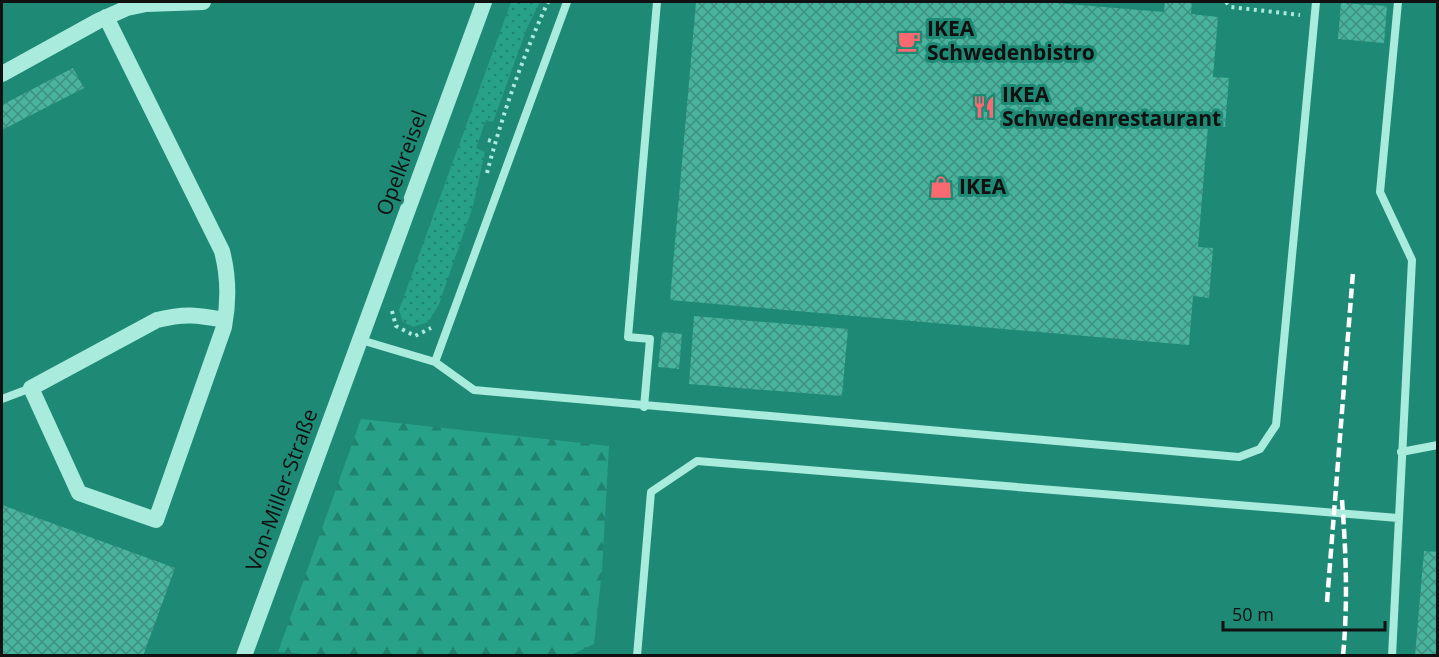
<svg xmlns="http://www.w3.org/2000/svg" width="1439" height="657" font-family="'Open Sans',sans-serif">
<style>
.grass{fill:url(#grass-dots)}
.forest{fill:url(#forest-firs)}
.building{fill:url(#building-cross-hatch)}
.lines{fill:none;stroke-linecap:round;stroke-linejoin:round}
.path{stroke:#a9ebdd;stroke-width:4;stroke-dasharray:3 4.5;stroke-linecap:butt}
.lane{stroke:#a9ebdd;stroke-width:8}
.street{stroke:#a9ebdd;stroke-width:16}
.rail{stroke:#fff;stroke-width:4.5;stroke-dasharray:10 4.5;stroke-linecap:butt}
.labels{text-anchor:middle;stroke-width:6;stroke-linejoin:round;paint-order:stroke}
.poi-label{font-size:21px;font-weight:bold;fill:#111;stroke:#1e8974;text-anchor:start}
.street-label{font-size:21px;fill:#111;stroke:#1e8974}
</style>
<defs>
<pattern id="grass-dots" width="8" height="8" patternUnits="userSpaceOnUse" patternTransform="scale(1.5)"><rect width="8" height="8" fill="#27a288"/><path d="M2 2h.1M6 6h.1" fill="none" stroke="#20836e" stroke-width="1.8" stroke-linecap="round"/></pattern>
<pattern id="forest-firs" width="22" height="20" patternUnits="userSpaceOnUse" patternTransform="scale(1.5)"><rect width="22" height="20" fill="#27a288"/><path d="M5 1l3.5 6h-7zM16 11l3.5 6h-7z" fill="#20836e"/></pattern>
<pattern id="building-cross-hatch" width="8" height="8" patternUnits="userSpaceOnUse" patternTransform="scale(1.5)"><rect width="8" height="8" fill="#4ab39d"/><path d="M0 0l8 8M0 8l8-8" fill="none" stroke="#3c907f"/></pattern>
</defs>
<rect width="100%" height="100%" fill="#1e8974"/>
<!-- grass -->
<path class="grass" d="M511 2H540L527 28 493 122 486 120 476 148 485 152 473 206 439 304 428 322 413 327 403 322 399 310Z"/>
<!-- forest -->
<path class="forest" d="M361 419 609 446 602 570 594 644 569 656H327L278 652Z"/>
<!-- building -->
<path class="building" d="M696 2H1044L1164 12 1165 2H1192L1191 14 1218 17 1213 77 1229 78 1225 127 1208 126 1198 247 1213 248 1209 298 1193 296 1189 345 670 300Z
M1341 3 1387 6 1384 43 1338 39Z
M73 68 84 88 2 130V105Z
M694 316 848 329 842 396 689 384Z
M662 332 682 334 679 369 658 367Z
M2 505 175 568 143 656H2Z
M1424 551 1438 552V656H1415Z"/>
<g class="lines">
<!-- path -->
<path class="path" d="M1226 2 1231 7 1300 15
M488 140 495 142
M487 173C502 115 523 56 548 2
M392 311 396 326 415 336 431 328"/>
<!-- lane -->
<path class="lane" d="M361 340 435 362 474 390 1239 457 1260 449 1276 425 1316 2
M435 362 567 2
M2 399 31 388
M644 407 650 339 628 337 657 2
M1401 452 1438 445
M637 656 651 492 697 461 1398 518
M1392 656 1412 260 1380 192 1398 2"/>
<!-- street -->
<path class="street" d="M106 17 222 251C229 278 229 301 224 327L156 520 79 493 31 388 157 320C185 313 197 315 225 320
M2 74 98 21 127 8 146 4 203 2
M244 656 484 2"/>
<!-- rail -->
<path class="rail" d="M1342 500C1346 552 1348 603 1343 656
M1327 602 1353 272"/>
</g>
<!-- icons -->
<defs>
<g id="cafe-bare" transform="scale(1.8)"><path d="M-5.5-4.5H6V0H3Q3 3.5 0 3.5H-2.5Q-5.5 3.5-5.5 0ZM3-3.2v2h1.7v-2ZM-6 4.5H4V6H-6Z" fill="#fa6870" stroke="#1e8974" stroke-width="2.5" paint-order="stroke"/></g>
<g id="restaurant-bare" transform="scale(1.8)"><path d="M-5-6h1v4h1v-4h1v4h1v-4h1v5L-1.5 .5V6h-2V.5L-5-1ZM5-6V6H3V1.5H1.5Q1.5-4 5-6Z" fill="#fa6870" stroke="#1e8974" stroke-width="2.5" paint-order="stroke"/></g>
<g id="shop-bare" transform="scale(1.8)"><path d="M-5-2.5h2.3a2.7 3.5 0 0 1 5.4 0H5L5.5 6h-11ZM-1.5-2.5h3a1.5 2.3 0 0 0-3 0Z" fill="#fa6870" stroke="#1e8974" stroke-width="2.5" paint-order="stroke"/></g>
</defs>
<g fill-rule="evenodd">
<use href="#cafe-bare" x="909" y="41"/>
<use href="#restaurant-bare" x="984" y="107"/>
<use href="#shop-bare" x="941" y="187"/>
</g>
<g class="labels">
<!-- poi labels -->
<g class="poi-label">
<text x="927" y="36">IKEA<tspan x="927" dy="24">Schwedenbistro</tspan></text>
<text x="1002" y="102">IKEA<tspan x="1002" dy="24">Schwedenrestaurant</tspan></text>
<text x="959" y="194">IKEA</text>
</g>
<!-- street labels -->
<g class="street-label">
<text transform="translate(402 163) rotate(-70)" y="7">Opelkreisel</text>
<text transform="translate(282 490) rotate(-70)" y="7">Von-Miller-Straße</text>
</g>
</g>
<!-- border -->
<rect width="1439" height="657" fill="none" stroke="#111111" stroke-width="6"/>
<!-- scale -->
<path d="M1223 621v9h162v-9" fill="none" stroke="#111111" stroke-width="3"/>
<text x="1232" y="621" font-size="18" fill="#111111" stroke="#1e8974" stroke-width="4.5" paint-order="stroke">50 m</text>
</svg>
